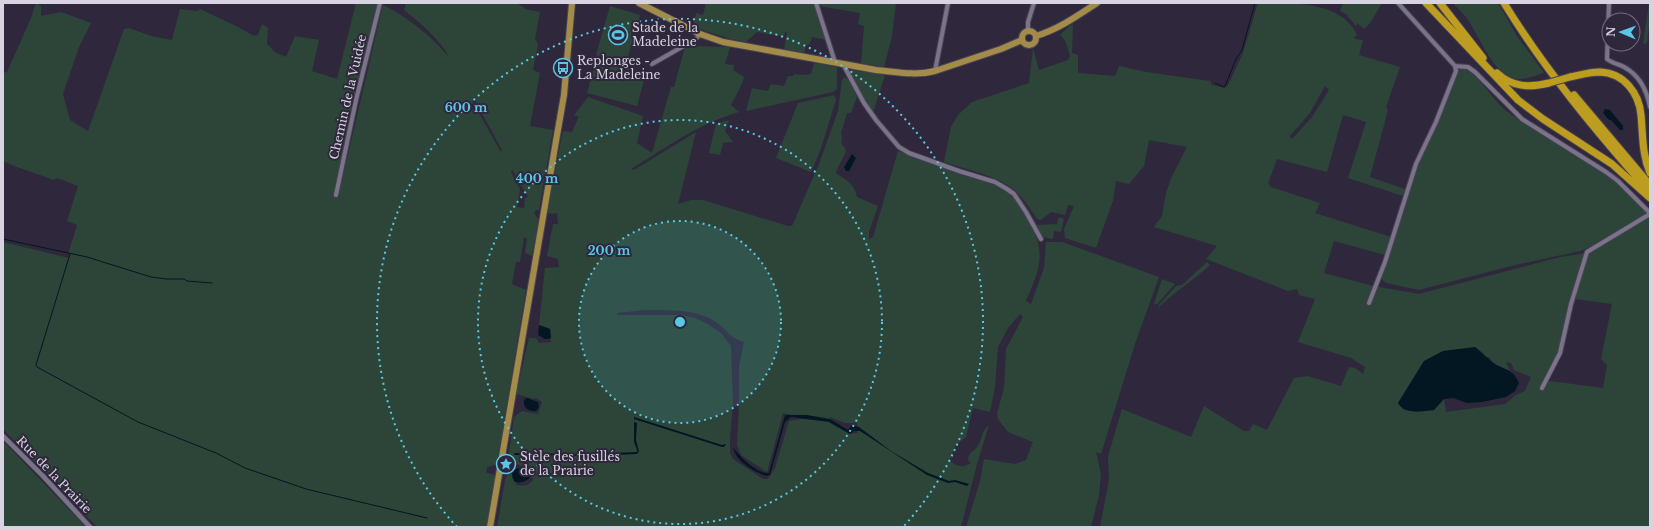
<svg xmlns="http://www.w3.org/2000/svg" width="1653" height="530" font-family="'Libre Baskerville',serif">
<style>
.green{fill:#2c4538;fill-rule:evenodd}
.water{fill:#021722}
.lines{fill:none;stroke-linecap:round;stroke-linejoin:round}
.stream{stroke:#021722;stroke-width:1}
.minor-casing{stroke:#494353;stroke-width:6}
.tertiary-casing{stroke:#494353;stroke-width:6}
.primary-casing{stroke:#494353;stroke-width:8}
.motorway-casing{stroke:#494353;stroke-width:9}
.minor{stroke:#7b738a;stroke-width:4}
.tertiary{stroke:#7b738a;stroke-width:4.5}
.primary{stroke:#a38c4a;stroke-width:6}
.motorway{stroke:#bd9d1f;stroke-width:7}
.motorway-bridge-casing{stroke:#494353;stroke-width:9;stroke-linecap:butt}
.motorway-bridge{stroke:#bd9d1f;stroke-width:7}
.ring{fill:none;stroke:#5bc7e7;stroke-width:2;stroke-dasharray:2 4}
.labels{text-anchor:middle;stroke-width:4;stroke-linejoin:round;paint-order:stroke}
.poi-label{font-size:12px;fill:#d7d3e0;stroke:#2f283c;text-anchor:start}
.street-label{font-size:12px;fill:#d7d3e0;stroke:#2f283c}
.centre{fill:#5bc7e7;stroke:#2f283c;stroke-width:2}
.ring-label{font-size:12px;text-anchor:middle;font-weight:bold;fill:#5bc7e7;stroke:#2f283c;stroke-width:4;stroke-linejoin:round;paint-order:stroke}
</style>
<rect width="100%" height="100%" fill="#2f283c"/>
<!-- green -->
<path class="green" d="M36 3 41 6V16L61 12 91 23 79 47 63 94 70 120 88 131 124 29 129 28 151 36 172 40 180 9 197 11 200 9 236 26 254 36 258 35 262 24 268 28 267 44 276 53 286 57 295 36 319 40 312 71 337 79 356 3H377L349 120 337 184 339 193 383 5C410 19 429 34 449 57 440 39 420 23 404 10L406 3H519V5L523 7 525 9 540 12 535 39 538 44 533 70 540 73 530 126 553 130 539 210H536L534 213 539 220 532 256 525 253 527 239 524 237 520 262H516L512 284 526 290 497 465 487 467 486 473 496 475 487 527H97L3 429V242L69 258V251L77 225 67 221 78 186 57 178 54 180 17 167 3 161V73L7 72 31 18ZM474 99 502 150 501 152 477 110 476 108 470 111ZM512 169 528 197 525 198 524 208 517 207 520 189 511 172Z
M706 3H813L826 40 812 37 810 44 806 45 804 53 784 49 787 33 785 32 784 37 757 32 746 42 731 39 693 27 696 13 703 15Z
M819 3H896L892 36 884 67 861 63 864 26 858 24 860 13 819 6Z
M1258 3C1291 3 1341 0 1357 35L1354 37 1355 39 1363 40 1359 55 1400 67 1386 107 1388 110 1370 177 1405 189 1403 195H1400L1348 178 1366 122 1343 115 1327 172 1277 159 1268 183 1271 187 1320 203 1315 213 1391 237 1385 255 1334 241 1324 273 1373 286 1419 294 1560 257 1587 253 1647 218H1650V527H1100L1109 480 1108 456 1122 409 1191 437 1204 406 1244 431H1249L1253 424 1267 430 1294 378 1308 376 1341 386 1349 367 1355 368 1363 374 1365 367 1351 358 1298 342 1315 299 1299 295 1297 289 1288 291 1206 259 1217 246 1154 227 1162 216 1166 193 1172 176 1187 147 1149 140 1144 166 1129 184 1116 181 1113 201 1096 248 1065 238 1064 229 1074 206 1068 205 1065 215 1051 212 1041 220 1037 219C1029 207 1021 194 1009 186 990 174 965 169 944 162L951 127 958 115 972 102 1029 83 1033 48 1039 70 1068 60 1070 56C1068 49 1066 39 1060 35L1069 26 1073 25 1072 53 1078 55V73L1115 76 1119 66 1146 72 1210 81 1212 85 1225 88 1228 85 1243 53ZM1325 86 1329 90 1312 117 1292 139 1290 136 1310 113ZM1575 299 1612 304 1601 359 1607 365 1603 388 1550 381 1544 383 1562 340 1570 302ZM1489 357 1493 363 1510 371 1506 362 1511 363 1514 370 1531 377 1525 391 1516 395 1505 404 1446 412 1444 399 1434 410 1417 412 1404 410 1398 403 1424 361Z
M1343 3H1382L1370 23 1364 29 1357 23 1356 26 1346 14 1340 11Z
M1453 3H1498L1517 36 1544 73C1534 76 1523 81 1513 78 1491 71 1479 35 1466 17 1462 12 1457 8 1453 3Z
M1649 3H1650V18L1647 43 1643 44Z
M610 6 640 15 626 64 596 55Z
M696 46 730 47 725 64 734 65 733 70 744 77C741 88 736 95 731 105L739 112C700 123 665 148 631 169L634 170 696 132 678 204 691 200H703L788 226H792L819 164 838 111 842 80 844 77 849 80 857 97 851 113H847L841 133 842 139 841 143 846 150C844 159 838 164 836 173 846 180 855 184 857 197L878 206 869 232V239L873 237 898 151C921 160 944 168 967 176 980 180 998 184 1009 193 1018 202 1025 212 1030 223 1047 255 1039 270 1026 301L1031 304 1044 268 1046 242H1062L1159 277 1135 344 1101 454 1096 452 1101 474 1099 495 1091 527H966L980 481 984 459 1015 464 1026 460 1033 442 1008 432 998 419 997 413 1004 388 1006 349 1023 317 1020 314 1008 328 998 347 995 387 990 412 973 408 966 437 956 445 950 460C956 467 963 468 971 463L968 460C969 452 973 452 977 447 983 439 980 432 989 425L977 464 961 527H497L505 480 508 473 512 474V478L517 485C524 486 528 486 533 480 529 464 520 467 508 460L514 417 522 411 538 414 542 402 536 398 534 399 516 394 529 338H536L539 343 551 342 550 329 539 325 545 268 559 267 558 259 547 256 553 224H558L557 213 552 214 548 213V207L563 131 572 132 579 116H575V114L588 97 643 116 637 143 652 153 671 87H674L685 47ZM645 310C668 311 694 308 714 321 727 329 729 338 744 342L739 366V403L737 445 741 455 767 472 783 413 815 420 803 419 789 421 775 468 768 479H763L733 459 730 453V439L733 403 731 346 721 333 708 324 695 318 682 315H617L618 313ZM830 417 845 423H857V433L850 434 829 422Z
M596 60 646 73 637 106 587 93Z
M814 63 837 67V89L833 92 746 111 752 88 768 91 771 84 784 86 788 76H793L794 74 804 75 811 74Z
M1460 67C1478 72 1490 97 1504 109 1539 137 1583 153 1617 182 1628 191 1638 202 1647 213L1590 247 1580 251 1511 266 1419 290 1386 283 1381 278 1382 274 1418 165 1438 122Z
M852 70 885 75 873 113 850 75Z
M834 95 836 100 820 151 811 172 776 158 798 103Z
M729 120 725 131 733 142 723 143 720 155 709 153 716 124Z
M1059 217 1064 219 1061 232 1054 231 1053 239C1043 238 1039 235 1037 225L1057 224Z
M1207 262 1210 265C1194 280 1174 292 1158 308L1159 305 1176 286 1182 285Z
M1162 279 1175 284 1157 304H1154Z
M3 441 86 527H3Z"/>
<!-- water -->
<path class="water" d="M1605 109 1610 110 1623 126V130H1620L1611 120H1609L1603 113Z
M852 154 856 158 849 171H846L844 167Z
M539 325 550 329 551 337 549 339H545L538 335Z
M1475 347C1481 351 1490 361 1495 364 1507 371 1513 369 1519 383L1515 391 1506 397 1482 402 1467 403 1453 398 1444 399 1434 410C1422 411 1405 415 1398 403L1424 361 1443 351Z
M527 398 538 402 539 407 536 411C528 411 523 408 524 400Z
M785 415H807L830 419 848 430 852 425 859 427 891 451 928 473 949 481 955 480 969 484 967 486 955 482 948 483 927 475 860 431H854L850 434 829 422 791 417 785 422 770 475 766 476C753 471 736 462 733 447 739 456 757 474 769 473Z
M634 417 722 445 726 444 724 447H722L634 419Z
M634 422 637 423 636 440 639 451 637 454 591 456 514 455 515 453 590 454 637 452V450L634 442Z
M518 468 529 472 530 477C526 482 519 484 514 481L512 474 515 470Z"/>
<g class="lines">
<!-- stream -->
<path class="stream" d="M1215 83 1224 87 1226 84 1236 59 1242 50 1255 3
M3 239 87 257 151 277 166 279H184L187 281 212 283
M70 254 36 365 37 367 138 422 216 453 245 468 306 489 427 518"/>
<!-- minor casing -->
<g class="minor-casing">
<path id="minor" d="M816 3 835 62
M1609 3 1607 59C1612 63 1618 64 1624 67 1639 75 1647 91 1650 107
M1028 30V22L1034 3
M652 64 696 39 700 34
M843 64 864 103 876 120 899 147 909 153 959 171 995 182 1007 189 1014 194 1026 212 1041 239
M1455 66 1468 67 1475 72 1522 119 1606 172 1618 181 1650 213
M935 71 948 3
M336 195 356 100 380 3
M1369 303 1385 262 1416 164 1436 122 1456 71 1455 66 1398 3
M1542 388 1560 353 1571 304 1587 252 1650 214"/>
</g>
<!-- tertiary casing -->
<g class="tertiary-casing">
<path id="tertiary" d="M3 436 43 476 90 527"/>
</g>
<!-- primary casing -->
<g class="primary-casing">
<path id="primary" d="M639 3 700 34 723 42 876 70C896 72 916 76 935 71L1001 49 1022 40
M1022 38a7 7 0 1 1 14 0a7 7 0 1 1-14 0Z
M1036 36C1059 29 1077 16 1097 3
M490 527 556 141 564 95 572 3"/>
</g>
<!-- motorway casing -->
<g class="motorway-casing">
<path id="motorway" d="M1426 3 1518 100 1543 119 1612 164 1650 198
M1440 3 1483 58
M1504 3C1545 70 1596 131 1648 190
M1497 73C1512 87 1529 88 1549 83
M1570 77C1580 75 1590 72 1600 72 1624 73 1639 93 1641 115 1643 136 1642 154 1650 173
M1574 95 1650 185"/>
</g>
<!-- minor -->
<use href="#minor" class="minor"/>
<!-- tertiary -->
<use href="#tertiary" class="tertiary"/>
<!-- primary -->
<use href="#primary" class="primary"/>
<!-- motorway -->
<use href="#motorway" class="motorway"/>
<!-- motorway-bridge casing -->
<g class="motorway-bridge-casing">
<path id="motorway-bridge" d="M1549 83 1570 77"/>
</g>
<!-- motorway-bridge -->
<use href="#motorway-bridge" class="motorway-bridge"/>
</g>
<!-- distance rings -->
<circle cx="680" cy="322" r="101" fill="#5bc7e7" fill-opacity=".12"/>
<g class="ring">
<circle cx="680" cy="322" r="101"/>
<circle cx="680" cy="322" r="202"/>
<path d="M457 527A303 303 0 1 1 903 527"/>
</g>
<!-- icons -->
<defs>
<g id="stadium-ring" transform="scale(1)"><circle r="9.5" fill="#2f283c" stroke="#5bc7e7" stroke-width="1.5"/><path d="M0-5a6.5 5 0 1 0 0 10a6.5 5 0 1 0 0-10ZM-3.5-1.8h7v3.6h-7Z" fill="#5bc7e7"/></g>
<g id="bus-ring" transform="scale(1)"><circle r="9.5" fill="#2f283c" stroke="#5bc7e7" stroke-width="1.5"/><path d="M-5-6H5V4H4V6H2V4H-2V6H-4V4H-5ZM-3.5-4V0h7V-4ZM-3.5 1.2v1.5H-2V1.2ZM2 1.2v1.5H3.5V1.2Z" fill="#5bc7e7"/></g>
<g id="sight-ring" transform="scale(1)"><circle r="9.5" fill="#2f283c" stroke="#5bc7e7" stroke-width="1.5"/><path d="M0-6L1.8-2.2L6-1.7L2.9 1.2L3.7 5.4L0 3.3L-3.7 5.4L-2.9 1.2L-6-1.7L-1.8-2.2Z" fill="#5bc7e7"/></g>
</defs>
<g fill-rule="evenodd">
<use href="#stadium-ring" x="618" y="35"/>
<use href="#bus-ring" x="563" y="68"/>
<use href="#sight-ring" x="506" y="464"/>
</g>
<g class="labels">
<!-- poi labels -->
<g class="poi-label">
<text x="632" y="32">Stade de la<tspan x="632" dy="14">Madeleine</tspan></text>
<text x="577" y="65">Replonges -<tspan x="577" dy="14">La Madeleine</tspan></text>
<text x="520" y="461">Stèle des fusillés<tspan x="520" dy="14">de la Prairie</tspan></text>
</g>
<!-- street labels -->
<g class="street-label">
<text transform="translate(348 97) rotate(-77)" y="4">Chemin de la Vuidée</text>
<text transform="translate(54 475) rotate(46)" y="4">Rue de la Prairie</text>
</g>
</g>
<circle cx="680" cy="322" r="6" class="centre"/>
<g class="ring-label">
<text x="466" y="112">600 m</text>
<text x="537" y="183">400 m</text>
<text x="609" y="255">200 m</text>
</g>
<!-- border -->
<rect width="1653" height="530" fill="none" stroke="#d7d3e0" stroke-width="8"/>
<!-- north arrow -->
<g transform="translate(1621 32) rotate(272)"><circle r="19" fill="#2f283c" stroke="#726c7e"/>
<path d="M0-3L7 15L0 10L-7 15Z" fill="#5bc7e7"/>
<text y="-6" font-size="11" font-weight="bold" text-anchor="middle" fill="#d7d3e0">N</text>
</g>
</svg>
